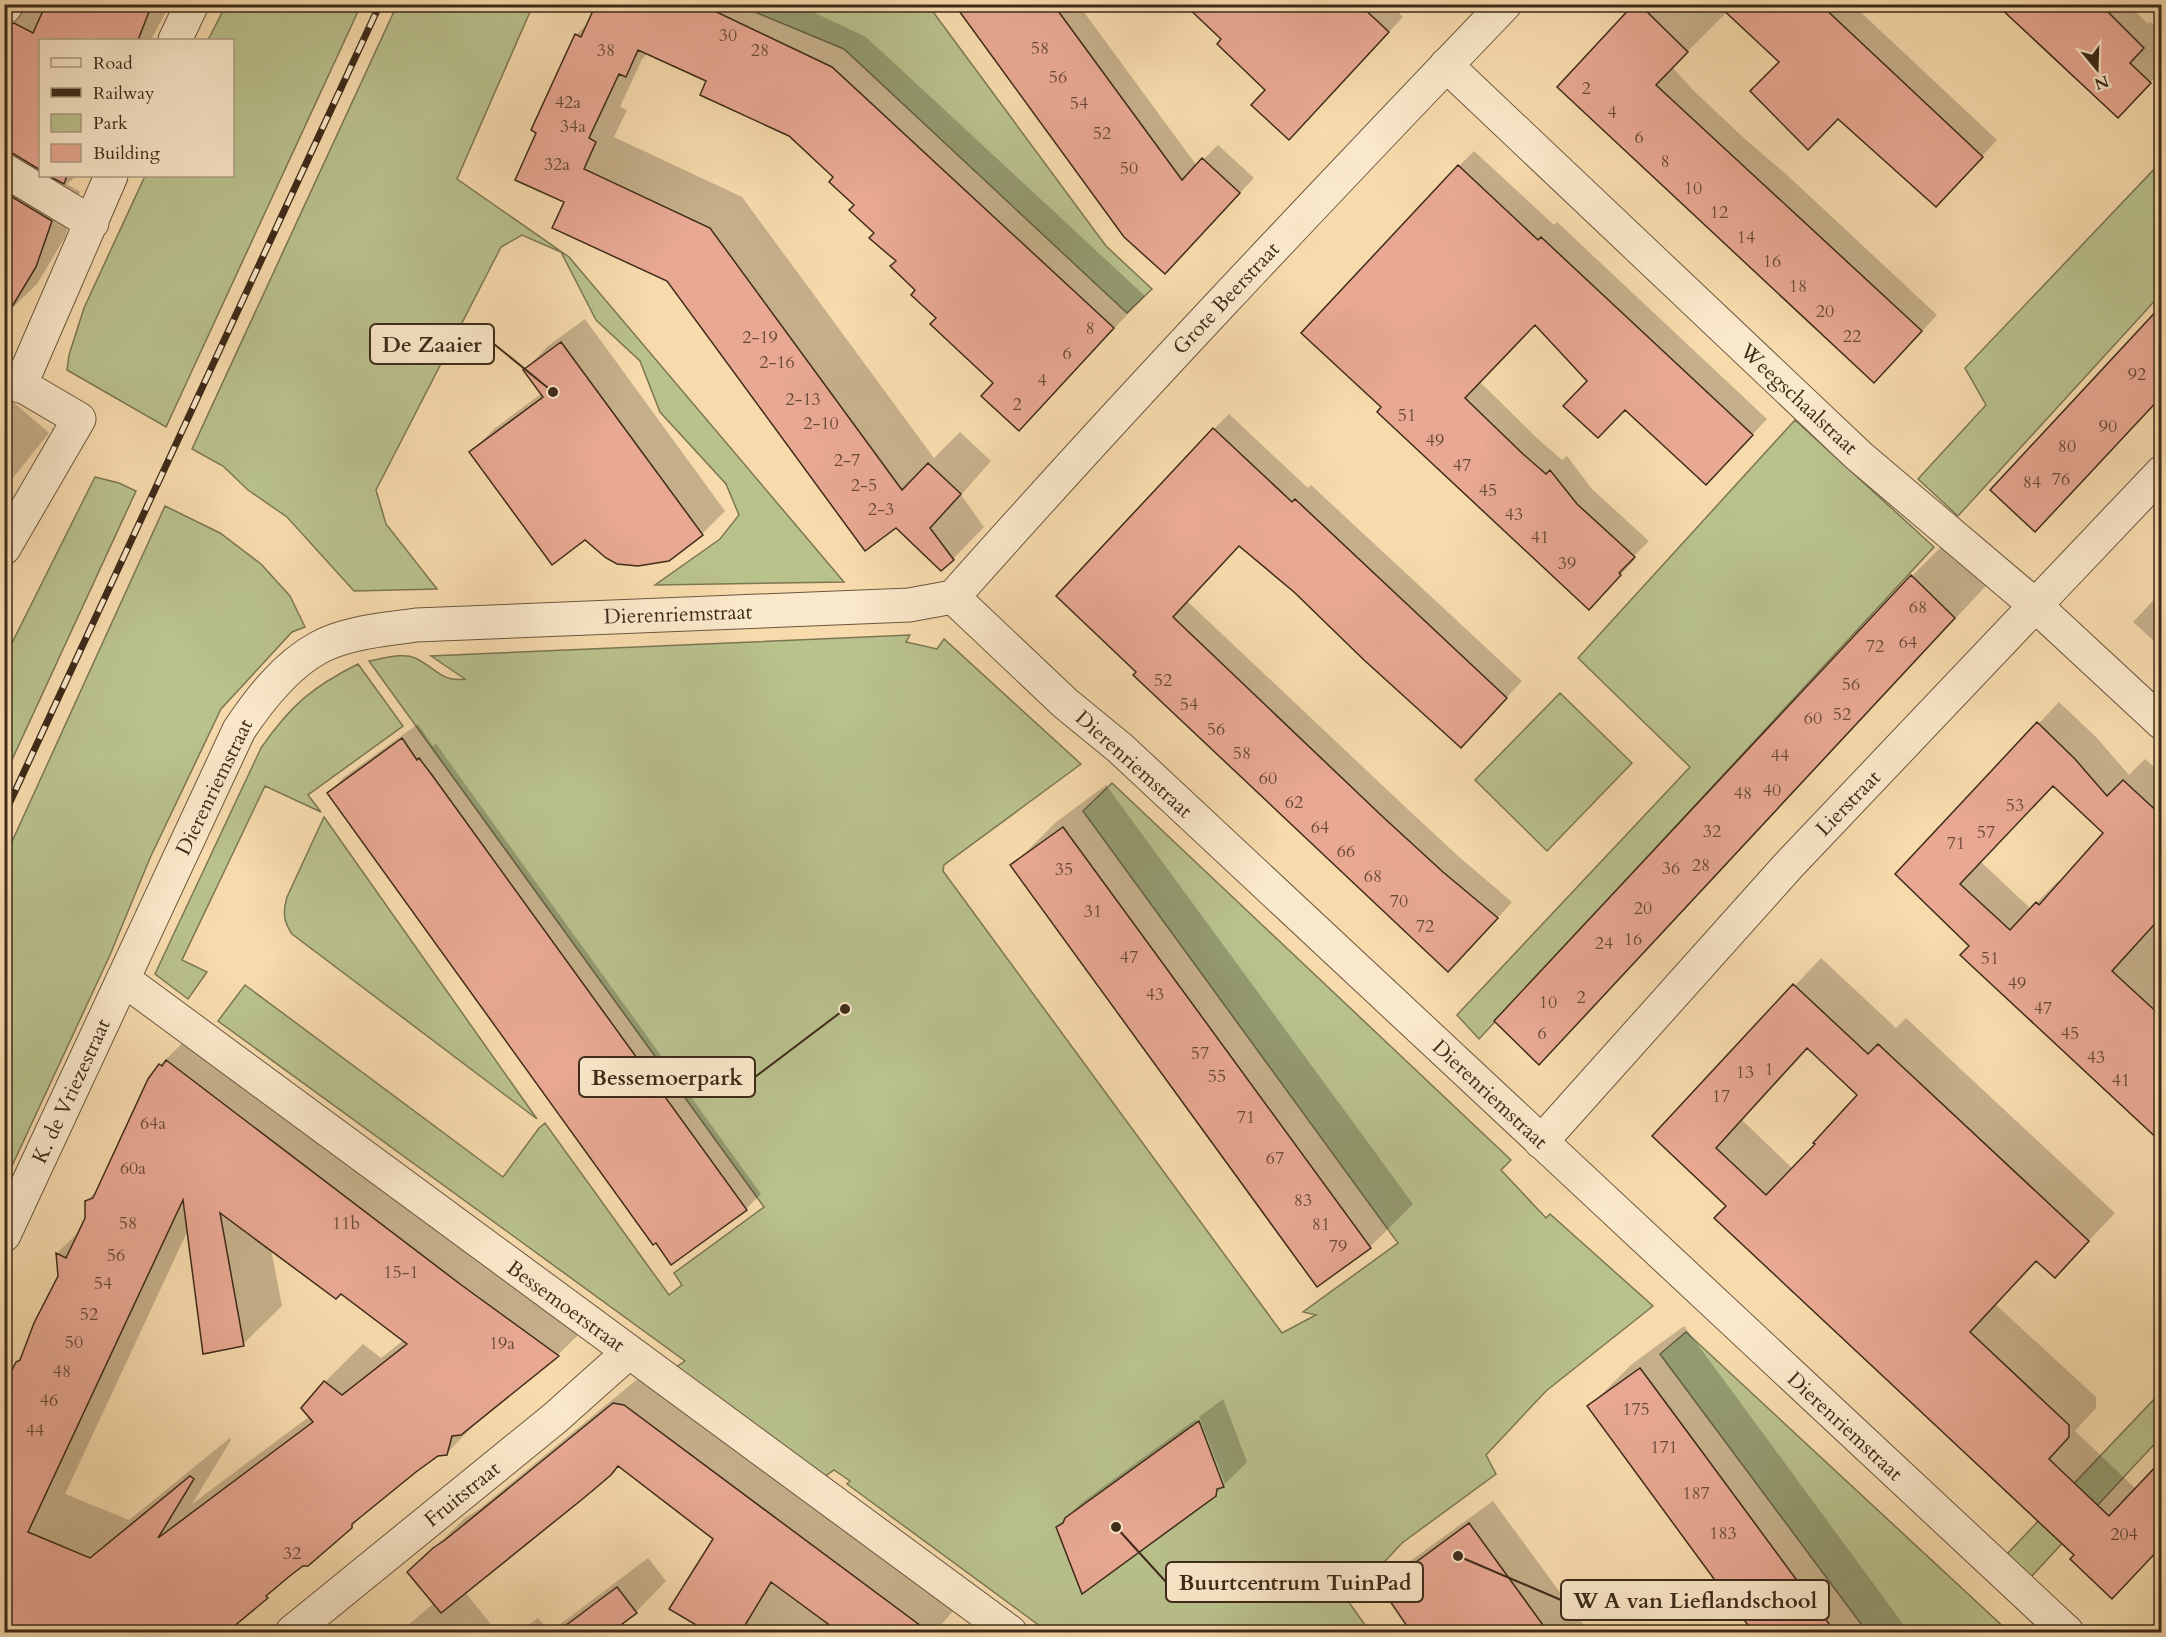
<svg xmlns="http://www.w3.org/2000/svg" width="2166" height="1637" font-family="Cardo,serif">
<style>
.green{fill:#b9c18d;stroke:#7c7653;stroke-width:1.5}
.shadow{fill:#0003;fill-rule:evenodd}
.building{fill:#e8a892;stroke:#3e2b19;stroke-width:1.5;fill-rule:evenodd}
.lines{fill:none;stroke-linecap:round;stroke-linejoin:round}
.minor-casing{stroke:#6c573e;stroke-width:35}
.minor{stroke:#fae8ca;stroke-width:33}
.rail-casing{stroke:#3e2b19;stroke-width:7}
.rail{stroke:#fae8ca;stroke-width:4.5;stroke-dasharray:14;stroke-linecap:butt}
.labels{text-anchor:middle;stroke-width:5;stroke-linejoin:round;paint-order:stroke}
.number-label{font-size:18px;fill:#684a37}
.street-label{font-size:21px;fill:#3e2b19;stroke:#fae8ca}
.leader{fill:none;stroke:#3e2b19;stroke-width:2}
.callout-dot{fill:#3e2b19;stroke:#fae8ca;stroke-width:2}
.callout{fill:#fae8ca;stroke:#3e2b19;stroke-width:2}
.callout-label{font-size:22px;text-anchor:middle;font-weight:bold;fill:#3e2b19}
</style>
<rect width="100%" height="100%" fill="#f7dbad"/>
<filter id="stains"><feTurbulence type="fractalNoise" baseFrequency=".00333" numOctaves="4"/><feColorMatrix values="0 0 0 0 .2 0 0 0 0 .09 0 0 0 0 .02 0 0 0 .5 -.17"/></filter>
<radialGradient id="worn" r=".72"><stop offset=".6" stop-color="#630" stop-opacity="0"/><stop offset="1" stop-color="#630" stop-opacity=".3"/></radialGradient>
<!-- green -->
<path class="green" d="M226 5H361L166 427 67 370 69 355 84 308 145 176H232V40H208Z
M397 5H533L457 179 569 257 844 582 655 585 720 539 739 515 726 484 660 412 640 361 596 320 561 252 522 235 501 247 376 490 386 524 437 589 354 591 287 517 248 490 223 466 192 449Z
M738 5H928L1106 246 1152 289 1127 313 844 49Z
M2161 162V294L1958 516 1918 479 1986 405 1965 368Z
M1795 420 1934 547 1479 1039 1457 1015 1690 767 1578 658Z
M95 477 119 483 136 491 5 775V657Z
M165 506 220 533 261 564 290 596 305 627 292 632 221 709 150 858 110 955 5 1181V857Z
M910 635 906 642 937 649 944 639 1081 764 944 865 943 871 1282 1333 1316 1315 1303 1312 1398 1243 1083 811 1112 783 1511 1160 1501 1170 1546 1218 1550 1214 1653 1306 1546 1391 1486 1455 1496 1474 1402 1543 1348 1601 1370 1632H1048L847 1484 850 1481 834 1470 824 1477 673 1369 685 1361 218 1021 245 985 503 1177 539 1128 545 1123 669 1295 682 1285 674 1273 764 1207 369 661C382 659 403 652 415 658 435 667 442 683 465 679L431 656Z
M358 664 403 726 308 795 321 812 265 786 182 960 207 972 188 999 155 974 261 748C290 706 312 687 358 664Z
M1560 693 1632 763 1547 851 1475 780Z
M324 817 537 1119 292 934C283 921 283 912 287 897Z
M1686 1332 2009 1632H1867L1660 1354Z
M2161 1392V1437L2031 1577 2007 1554Z"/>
<!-- shadow -->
<path class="shadow" d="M4 4H170L151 40H40V176H76L67 184 80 192 65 237 37 284 8 312 4 310Z
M597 4H796L866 37 1145 296 1019 429 995 383 938 318 898 261 835 177 790 135 708 81 648 53 642 59 620 107 627 110 614 137 742 197 934 458 960 432 991 461 961 495 984 527 953 559 668 280 566 202 538 133 576 35 589 22Z
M955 4H1078L1197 166 1218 145 1254 178 1179 258Z
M1196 4H1390L1403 17 1304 123 1267 90Z
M1636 4H1852L1997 140 1951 189 1781 62 1727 12 1672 67 1694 91 1745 139 1786 174 1937 315 1890 366 1559 87Z
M1998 4H2128L2148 24 2150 22 2162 32V70L2133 101Z
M1474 151 1554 225 1557 222 1767 419 1721 468 1625 409 1589 381 1535 323 1480 382 1538 439 1562 460 1567 456 1592 489 1649 541 1633 557 1635 559 1604 593 1384 407 1459 166Z
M2162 307V397L2035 529Z
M585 319 725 511 702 534 471 452 495 428 542 393 525 370 548 346Z
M4 394 49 433 4 489Z
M1229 414 1308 488 1311 485 1522 681 1477 730 1295 591 1240 545 1187 601 1399 801 1458 856 1512 902 1464 955 1138 671 1214 429Z
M1955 533 1997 574 1582 1020 1539 1063 1912 576Z
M2162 591V648L2133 622Z
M2059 702 2096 737 2129 775 2145 759 2162 774V1141L1971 946 1897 874ZM2053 784 2105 833 2060 883 2058 881 2031 909 1981 862Z
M418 724 433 746 436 743 447 759 761 1194 746 1209 329 793 344 777Z
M1106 785 1413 1204 1370 1247 1012 866 1055 823Z
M1821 958 1896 1028 1906 1018 2115 1213 2055 1276 2037 1260 1995 1304 2096 1397V1408L2075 1431 2136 1489 2076 1555 1728 1206 1654 1136ZM1809 1048 1859 1095 1793 1169 1742 1120Z
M199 1027 596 1317 558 1355 485 1414 446 1454H437L372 1506 351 1527 219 1632H4V1392L59 1276 57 1253 82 1229 87 1218 86 1202 98 1189 160 1065ZM188 1230 243 1344 282 1306 271 1249 341 1292 404 1340 381 1358 363 1344 325 1382 310 1416 192 1504 231 1440 230 1438 129 1520 65 1494Z
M1684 1326 1909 1632H1755L1589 1407 1632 1364Z
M645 1373 960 1603 935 1632H711L671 1609 715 1538 619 1465 465 1592 497 1632H400L434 1603 409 1572 465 1518 478 1510Z
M1223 1399 1247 1462 1215 1494 1057 1527 1081 1503 1196 1419 1222 1486 1225 1484 1199 1417Z
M1493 1501 1589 1632H1402L1409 1627 1383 1588 1406 1564Z
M648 1558 666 1581 636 1612 608 1632H519L538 1618 550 1632Z"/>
<!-- building -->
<path class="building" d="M46 4H152L138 40H40V170L14 154 4 151V26L14 23 33 33Z
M596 4H700L832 67 1114 328 1019 431 981 396 993 383 930 324 936 318 911 295 915 290 890 266 896 261 869 238 874 233 849 210 854 205 829 182 833 177 789 136 700 95 706 81 638 50 626 77 619 74 589 138 596 142 584 169 710 228 902 490 928 463 961 494 930 528 954 560 941 571 896 528 865 551 667 281 552 228 564 202 515 180 536 133 531 130 575 34 581 37Z
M954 4H1053L1182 180 1202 158 1240 193 1165 274 1124 237Z
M1184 4H1359L1389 32 1289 140 1251 105 1265 90 1217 44 1221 39Z
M1634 4H1639L1688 52 1656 85 1922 331 1874 383 1557 87Z
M1717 4H1820L1983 157 1936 207 1838 119 1808 150 1750 91 1779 62Z
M1996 4H2100L2144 48 2130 63 2151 83 2118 118Z
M1458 165 1538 240 1541 237 1753 435 1706 485 1625 410 1598 438 1563 406 1587 381 1535 325 1465 398 1523 454 1546 474 1550 470 1577 504 1635 557 1619 573 1621 575 1589 610 1377 412 1381 407 1301 333Z
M49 176H67L64 184Z
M4 192 52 221 36 267 4 320Z
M2162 305V396L2035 532 1990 490Z
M561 342 703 535 669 561 638 566 617 564 606 558 585 540 552 565 469 452 543 397 523 370Z
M1213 428 1292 502 1295 499 1507 698 1461 748 1364 660 1294 592 1239 546 1173 617 1383 817 1443 872 1498 918 1448 972 1133 675 1136 672 1056 596Z
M1911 575 1955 618 1539 1065 1494 1021Z
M2037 722 2075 759 2107 796 2123 780 2162 816V916L2112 971 2162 1017V1143L1960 955 1969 946 1895 874ZM2053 786 2103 833 2039 905 2036 902 2010 930 1960 884Z
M402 738 417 760 419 758 432 775 747 1210 671 1265 656 1243 653 1245 327 793Z
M1063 827 1371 1248 1317 1287 1010 865Z
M1793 984 1868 1054 1878 1044 2089 1241 2055 1278 2036 1261 1970 1332 2069 1425V1437L2049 1459 2109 1516 2162 1460V1546L2112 1599 2070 1559 2074 1555 1714 1218 1726 1206 1652 1136ZM1807 1048 1857 1095 1813 1143 1815 1144 1766 1195 1716 1148Z
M166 1060 460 1284 559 1356 461 1435 452 1436 447 1455 438 1456 416 1472 352 1524V1528L308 1566H303L291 1575 266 1596 268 1598 227 1632H4V1386L16 1362 20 1360 34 1323 58 1276 56 1253 66 1258 85 1218V1201L93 1198 148 1079 159 1064 162 1066ZM183 1200 203 1354 244 1346 220 1213 336 1299 341 1294 407 1344 342 1395 324 1381 301 1408 313 1422 158 1538 194 1479 190 1476 90 1558 28 1532Z
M1640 1368 1703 1453 1835 1632H1753L1587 1406Z
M613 1403 624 1405 929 1632H839L771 1582 741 1632H708L669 1609 713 1539 618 1466 611 1475 585 1497 441 1613 407 1572 433 1548 445 1540Z
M1199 1421 1224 1487 1217 1489 1216 1496 1082 1594 1056 1527 1063 1523 1065 1518Z
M1469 1523 1548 1632H1411L1381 1588Z
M617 1587 637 1613 611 1632H557Z"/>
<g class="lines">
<!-- minor casing -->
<g class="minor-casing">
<path id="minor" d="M4 8 6 6
M175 40 192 4
M1446 65 1859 456 2036 606 2162 723
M4 170 92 223
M4 375 79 419 4 548
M20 386 111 176
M953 597 1065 703 1120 748 2067 1632
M953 597C1132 395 1318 200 1505 4
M123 979 1010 1632
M1541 1142 1788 866 2162 472
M4 1235 239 730C259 700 285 666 318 648 347 632 384 630 416 625L909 605 953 597
M292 1632 555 1418 629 1352"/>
</g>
<!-- minor -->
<use href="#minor" class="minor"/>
<!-- rail casing -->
<g class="rail-casing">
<path id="rail" d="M4 815 380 4"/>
</g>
<!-- rail -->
<use href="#rail" class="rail"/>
</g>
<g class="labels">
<!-- number labels -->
<g class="number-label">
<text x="728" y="41">30</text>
<text x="1040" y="54">58</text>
<text x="606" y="56">38</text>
<text x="760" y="56">28</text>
<text x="1058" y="83">56</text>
<text x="1586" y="94">2</text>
<text x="568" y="108">42a</text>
<text x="1079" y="109">54</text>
<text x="1612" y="118">4</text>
<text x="573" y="132">34a</text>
<text x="1102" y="139">52</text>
<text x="1639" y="143">6</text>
<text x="1665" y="167">8</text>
<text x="557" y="170">32a</text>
<text x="1129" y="174">50</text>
<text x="1693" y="194">10</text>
<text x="1719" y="218">12</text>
<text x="1746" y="243">14</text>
<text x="1772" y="267">16</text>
<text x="1798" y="292">18</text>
<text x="1825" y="317">20</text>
<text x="1090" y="334">8</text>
<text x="1852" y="342">22</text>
<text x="760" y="343">2-19</text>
<text x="1067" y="359">6</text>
<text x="777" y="368">2-16</text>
<text x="2137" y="380">92</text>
<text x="1042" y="386">4</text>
<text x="803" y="405">2-13</text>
<text x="1017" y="410">2</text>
<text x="1407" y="421">51</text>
<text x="821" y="429">2-10</text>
<text x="2108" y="432">90</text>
<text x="1435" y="446">49</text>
<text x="2067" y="452">80</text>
<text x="847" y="466">2-7</text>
<text x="1462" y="471">47</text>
<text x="2061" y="485">76</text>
<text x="2032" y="488">84</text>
<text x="864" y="491">2-5</text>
<text x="1488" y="496">45</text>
<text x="881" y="515">2-3</text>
<text x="1514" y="520">43</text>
<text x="1540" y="543">41</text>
<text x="1567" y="569">39</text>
<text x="1918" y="613">68</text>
<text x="1908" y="648">64</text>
<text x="1875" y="652">72</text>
<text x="1163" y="686">52</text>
<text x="1851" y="690">56</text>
<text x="1189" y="710">54</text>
<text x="1842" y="720">52</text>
<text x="1813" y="724">60</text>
<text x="1216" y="735">56</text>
<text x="1242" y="759">58</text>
<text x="1780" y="761">44</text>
<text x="1268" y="784">60</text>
<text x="1772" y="796">40</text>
<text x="1743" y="799">48</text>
<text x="1294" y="808">62</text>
<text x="2015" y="811">53</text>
<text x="1320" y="833">64</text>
<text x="1712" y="837">32</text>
<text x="1986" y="838">57</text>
<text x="1956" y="849">71</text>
<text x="1346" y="857">66</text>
<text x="1701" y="871">28</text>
<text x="1671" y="874">36</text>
<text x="1064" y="875">35</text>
<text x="1373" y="882">68</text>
<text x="1399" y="907">70</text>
<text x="1643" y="914">20</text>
<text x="1093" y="917">31</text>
<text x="1425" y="932">72</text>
<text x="1633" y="945">16</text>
<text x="1604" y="949">24</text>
<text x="1129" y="963">47</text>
<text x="1990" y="964">51</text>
<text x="2017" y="989">49</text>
<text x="1155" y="1000">43</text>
<text x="1581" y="1003">2</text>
<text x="1548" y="1008">10</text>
<text x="2043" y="1014">47</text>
<text x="1542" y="1039">6</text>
<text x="2070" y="1039">45</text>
<text x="1200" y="1059">57</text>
<text x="2096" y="1063">43</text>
<text x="1769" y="1075">1</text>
<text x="1745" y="1078">13</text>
<text x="1217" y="1082">55</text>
<text x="2121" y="1086">41</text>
<text x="1721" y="1102">17</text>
<text x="1246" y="1123">71</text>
<text x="153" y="1129">64a</text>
<text x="1275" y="1164">67</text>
<text x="133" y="1174">60a</text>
<text x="1303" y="1206">83</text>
<text x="128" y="1229">58</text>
<text x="346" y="1229">11b</text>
<text x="1321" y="1230">81</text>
<text x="1338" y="1252">79</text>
<text x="116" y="1261">56</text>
<text x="401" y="1278">15-1</text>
<text x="103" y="1289">54</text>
<text x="89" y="1320">52</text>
<text x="74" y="1348">50</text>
<text x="502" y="1349">19a</text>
<text x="62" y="1377">48</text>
<text x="49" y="1406">46</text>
<text x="1636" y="1415">175</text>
<text x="35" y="1436">44</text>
<text x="1664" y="1453">171</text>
<text x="1696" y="1499">187</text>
<text x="1723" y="1539">183</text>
<text x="2124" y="1540">204</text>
<text x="292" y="1559">32</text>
</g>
<!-- street labels -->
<g class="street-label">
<text transform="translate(1226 298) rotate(-47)" y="7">Grote Beerstraat</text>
<text transform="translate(1799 399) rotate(43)" y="7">Weegschaalstraat</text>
<text transform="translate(678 614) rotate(-2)" y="7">Dierenriemstraat</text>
<text transform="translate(1134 764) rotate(42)" y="7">Dierenriemstraat</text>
<text transform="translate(214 787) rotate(-64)" y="7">Dierenriemstraat</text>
<text transform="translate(1848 803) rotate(-46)" y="7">Lierstraat</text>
<text transform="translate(71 1091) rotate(-65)" y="7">K. de Vriezestraat</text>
<text transform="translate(1490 1094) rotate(43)" y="7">Dierenriemstraat</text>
<text transform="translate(566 1306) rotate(36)" y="7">Bessemoerstraat</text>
<text transform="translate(1845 1426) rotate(43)" y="7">Dierenriemstraat</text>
<text transform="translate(462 1494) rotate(-39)" y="7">Fruitstraat</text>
</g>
</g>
<!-- callouts -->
<path class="leader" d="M553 392L494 344M845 1009L755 1077M1116 1527L1166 1582M1458 1556L1561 1600"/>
<g class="callout-dot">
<circle cx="553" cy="392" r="6"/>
<circle cx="845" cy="1009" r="6"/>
<circle cx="1116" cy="1527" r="6"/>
<circle cx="1458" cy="1556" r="6"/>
</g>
<g class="callout">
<rect x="370" y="324" width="124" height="40" rx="6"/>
<rect x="579" y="1057" width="176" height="40" rx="6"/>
<rect x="1166" y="1562" width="257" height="40" rx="6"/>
<rect x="1561" y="1580" width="268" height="40" rx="6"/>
</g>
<g class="callout-label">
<text x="432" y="352">De Zaaier</text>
<text x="667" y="1085">Bessemoerpark</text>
<text x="1295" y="1590">Buurtcentrum TuinPad</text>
<text x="1695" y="1608">W A van Lieflandschool</text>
</g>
<!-- margin -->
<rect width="2166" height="1637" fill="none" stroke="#f7dbad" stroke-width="24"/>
<rect x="6" y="6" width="2154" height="1625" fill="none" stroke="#3e2b19" stroke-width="3"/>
<rect x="12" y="12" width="2142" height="1613" fill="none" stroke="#3e2b19" stroke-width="1.5"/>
<!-- legend -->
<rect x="39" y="39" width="195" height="138" fill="#fae8ca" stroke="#af9c83" stroke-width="1.5"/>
<rect x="51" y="58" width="30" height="9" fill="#fae8ca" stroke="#af9c83" stroke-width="1.5"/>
<text x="93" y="69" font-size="18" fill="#3e2b19">Road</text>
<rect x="51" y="88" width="30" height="9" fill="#3e2b19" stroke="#af9c83" stroke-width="1.5"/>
<text x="93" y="99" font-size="18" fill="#3e2b19">Railway</text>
<rect x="51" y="114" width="30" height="18" fill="#b9c18d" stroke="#af9c83" stroke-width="1.5"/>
<text x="93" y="129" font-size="18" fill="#3e2b19">Park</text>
<rect x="51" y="144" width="30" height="18" fill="#e8a892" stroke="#af9c83" stroke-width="1.5"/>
<text x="93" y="159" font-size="18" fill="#3e2b19">Building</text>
<!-- north arrow -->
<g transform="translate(2097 69) rotate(161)" stroke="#fae8ca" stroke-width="4.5" paint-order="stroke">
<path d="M0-4.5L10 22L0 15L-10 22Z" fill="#3e2b19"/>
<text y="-9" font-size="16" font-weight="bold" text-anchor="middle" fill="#3e2b19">N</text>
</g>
<rect width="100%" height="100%" filter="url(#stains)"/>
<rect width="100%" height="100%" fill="url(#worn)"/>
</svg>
